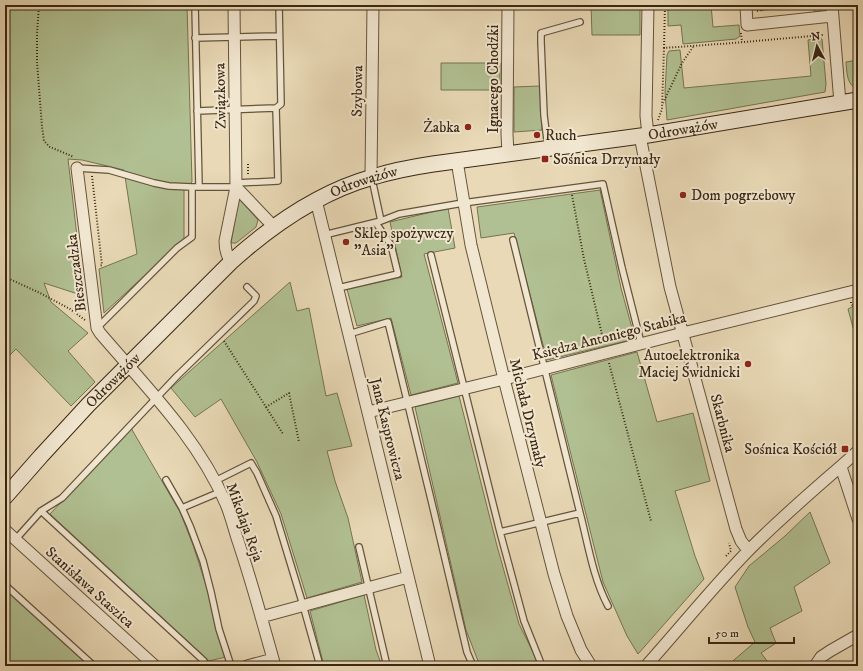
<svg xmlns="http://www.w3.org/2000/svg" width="863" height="671" font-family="'IM FELL DW Pica',serif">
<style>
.green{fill:#b1c092;stroke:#757452}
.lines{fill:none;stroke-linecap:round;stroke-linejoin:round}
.lane-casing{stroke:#65543b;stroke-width:8}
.street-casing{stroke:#65543b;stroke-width:13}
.secondary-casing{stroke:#392712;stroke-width:17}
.path{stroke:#392712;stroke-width:2;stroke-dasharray:1 2;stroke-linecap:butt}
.lane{stroke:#f1e6d0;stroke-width:5.5}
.street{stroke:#f1e6d0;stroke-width:11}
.secondary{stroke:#f1e6d0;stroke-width:15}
.poi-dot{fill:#8f2418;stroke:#f1e6d0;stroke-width:1.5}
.labels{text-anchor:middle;stroke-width:4;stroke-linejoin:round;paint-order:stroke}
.street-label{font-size:15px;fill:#392712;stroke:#f1e6d0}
.poi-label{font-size:15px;fill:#392712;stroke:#f1e6d0;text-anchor:start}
</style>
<rect width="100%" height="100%" fill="#e9d9b6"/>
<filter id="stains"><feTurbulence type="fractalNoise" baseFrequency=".005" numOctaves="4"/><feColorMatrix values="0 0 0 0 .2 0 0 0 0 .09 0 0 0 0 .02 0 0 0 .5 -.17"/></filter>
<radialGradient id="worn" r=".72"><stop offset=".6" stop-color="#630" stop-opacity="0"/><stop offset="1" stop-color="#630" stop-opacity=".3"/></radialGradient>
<!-- green -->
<path class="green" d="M5 5H187L192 182 184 190V239L104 313 99 269 137 254 124 170 82 160 68 159 84 296 44 283 51 302 88 333 68 351 95 382 71 406 16 349 5 360Z
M591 5H640V35H592Z
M668 5H711L713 27 739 25 740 36 736 39 683 44 681 25 668 26Z
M757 5H769V6L820 5 821 14 815 15 813 5 764 10 761 11 758 9Z
M820 38 822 39 826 84 825 92 667 120 665 92 667 55 669 51 680 50 684 88 811 76 808 40Z
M858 60V87L855 88C846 82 847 71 846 62Z
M441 63H500V90H441Z
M540 86 542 130 514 132V87Z
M600 190 621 288 635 339 547 360 514 233 481 238 477 207Z
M240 200 258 220 256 227 236 243H231L238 202Z
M448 208 455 248 424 254 458 383 411 395 391 318 357 326 347 289 402 277 390 222Z
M290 282 297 311 309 308 326 396 337 393 352 446 327 451 335 481 348 518 362 582 307 598 281 514 257 462 221 399 195 417 171 388Z
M858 304V346L848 309Z
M637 352 657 422 693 413 710 481 675 491 695 556 704 579 638 654 627 636 603 582 551 375Z
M459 396 497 546 519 624 540 666H480L466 630 415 407Z
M131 428 180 512 193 545 206 585 226 657 209 661 50 514Z
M810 512 830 563 794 587 802 611 770 628 776 643 761 653 771 666H727L755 642 748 627 735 587 749 566 785 536Z
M5 589 90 666H5Z
M364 595 376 650 382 666H324L310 611Z"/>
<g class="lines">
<!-- lane casing -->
<g class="lane-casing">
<path id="lane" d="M195 5 199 187
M195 38 279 36
M197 111 276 108
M548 148 544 115 541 42V33L580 22
M77 168 109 170 154 183 169 186 192 187H236
M372 179 381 221
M236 183 278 181 276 108 281 104 279 5
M324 235 381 221 399 214 463 203 603 184 622 268 641 343
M431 255 500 532 524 621 542 666
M338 288 398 274 391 245 376 223
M97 328 177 248 192 237V187
M349 334 388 322 434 512 467 652 473 666
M166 480 182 508 190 526 203 561 211 592 219 629 231 666
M215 481 251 463 257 473 276 516 303 605 320 666
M182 508 220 492
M41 511 62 498 177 376 254 301 256 296 247 287
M580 513C588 544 593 578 608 606
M500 532 580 513 513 240
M15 540 41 511 204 661 206 666
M359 547 387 666
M5 585 94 666"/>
</g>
<!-- street casing -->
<g class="street-casing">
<path id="street" d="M746 5 747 25 832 16
M832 5 840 103
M648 135 646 116 648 5
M640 136 670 287 736 529 741 541 748 550
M508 154 507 134 508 5
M457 161 471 245 504 379 554 574 567 616 581 650 591 666
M77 168 97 328 100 333C146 387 198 438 226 504 231 516 234 529 238 541 252 582 263 624 275 666
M371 177 373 5
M236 187 274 227
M316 200 430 666
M231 262C226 255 225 249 225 241L236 187 234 5
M368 412 504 379 683 333 858 290
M841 467 858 519
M5 530 155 666
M261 617 408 577
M247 666 273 659
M646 666C680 628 712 588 747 552 782 516 821 484 858 451
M815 666 821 657 830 651 858 635"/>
</g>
<!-- secondary casing -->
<g class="secondary-casing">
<g id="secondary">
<path id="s1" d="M5 497 41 456 88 405 231 262C272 225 319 192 373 177 392 171 413 167 433 164L648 135 858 100"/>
</g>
</g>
<!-- path -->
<path class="path" d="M39 5 37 34V62L42 127 44 141 50 147 74 157
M757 11 760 10 763 5
M741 33 742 42
M664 48 665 5
M663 103 682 63 693 47
M658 120 662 109 664 48 733 43 823 35 824 36
M248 164V176
M92 176 102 265 99 266
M572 195 584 259 604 343
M5 277 42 294 70 309 85 320
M851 302V304L858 310
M224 341 266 407 289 393 299 442
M609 363 651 521
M266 407 283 434
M5 514 9 509
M726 556 731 551 729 543"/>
<!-- lane -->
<use href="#lane" class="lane"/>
<!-- street -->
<use href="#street" class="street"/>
<!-- secondary -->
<use href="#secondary" class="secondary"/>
</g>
<!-- markers -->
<g class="poi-dot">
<circle cx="468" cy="127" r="4"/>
<circle cx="537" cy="135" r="4"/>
<rect x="541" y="155" width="8" height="8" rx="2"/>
<circle cx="683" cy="195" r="4"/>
<circle cx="346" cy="242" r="4"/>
<circle cx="748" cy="364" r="4"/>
<rect x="841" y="445" width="8" height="8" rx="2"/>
</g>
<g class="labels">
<!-- street labels -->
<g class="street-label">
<text transform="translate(493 79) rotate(-90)" y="5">Ignacego Chodźki</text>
<text transform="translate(357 91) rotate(-89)" y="5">Szybowa</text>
<text transform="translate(220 96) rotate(-91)" y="5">Związkowa</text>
<text dy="5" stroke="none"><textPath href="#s1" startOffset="807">Odrowążów</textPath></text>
<text dy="5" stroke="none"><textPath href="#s1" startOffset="483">Odrowążów</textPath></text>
<text transform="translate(76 273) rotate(-97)" y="5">Bieszczadzka</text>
<text transform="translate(609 336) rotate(-14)" y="5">Księdza Antoniego Stabika</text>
<text dy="5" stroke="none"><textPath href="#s1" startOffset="159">Odrowążów</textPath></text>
<text transform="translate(528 413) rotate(76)" y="5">Michała Drzymały</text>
<text transform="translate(723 423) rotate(75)" y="5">Skarbnika</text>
<text transform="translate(388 429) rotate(76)" y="5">Jana Kasprowicza</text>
<text transform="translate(245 522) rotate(70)" y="5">Mikołaja Reja</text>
<text transform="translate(90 587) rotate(42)" y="5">Stanisława Staszica</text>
</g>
<!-- poi labels -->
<g class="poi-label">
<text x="460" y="132" text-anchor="end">Żabka</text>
<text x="545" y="140">Ruch</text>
<text x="553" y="164">Sośnica Drzymały</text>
<text x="691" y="200">Dom pogrzebowy</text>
<text x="354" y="238">Sklep spożywczy<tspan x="354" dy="17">"Asia"</tspan></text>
<text x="740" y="360" text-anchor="end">Autoelektronika<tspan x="740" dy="17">Maciej Świdnicki</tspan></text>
<text x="837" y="454" text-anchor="end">Sośnica Kościół</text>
</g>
</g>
<!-- margin -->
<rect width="863" height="671" fill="none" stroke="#e9d9b6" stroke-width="20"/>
<rect x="6" y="6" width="851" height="659" fill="none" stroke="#392712" stroke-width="2"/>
<rect x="10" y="10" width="843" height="651" fill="none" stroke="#392712"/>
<!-- north arrow -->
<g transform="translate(817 46) rotate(353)" stroke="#f1e6d0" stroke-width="3" paint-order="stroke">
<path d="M0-3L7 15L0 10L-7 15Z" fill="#392712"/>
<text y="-6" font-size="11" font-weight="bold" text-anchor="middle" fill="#392712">N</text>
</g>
<!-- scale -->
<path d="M709 637v6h85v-6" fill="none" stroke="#392712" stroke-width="2"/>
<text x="715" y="637" font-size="12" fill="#392712" stroke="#f1e6d0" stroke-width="3" paint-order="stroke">50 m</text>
<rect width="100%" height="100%" filter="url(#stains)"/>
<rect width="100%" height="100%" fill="url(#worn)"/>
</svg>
